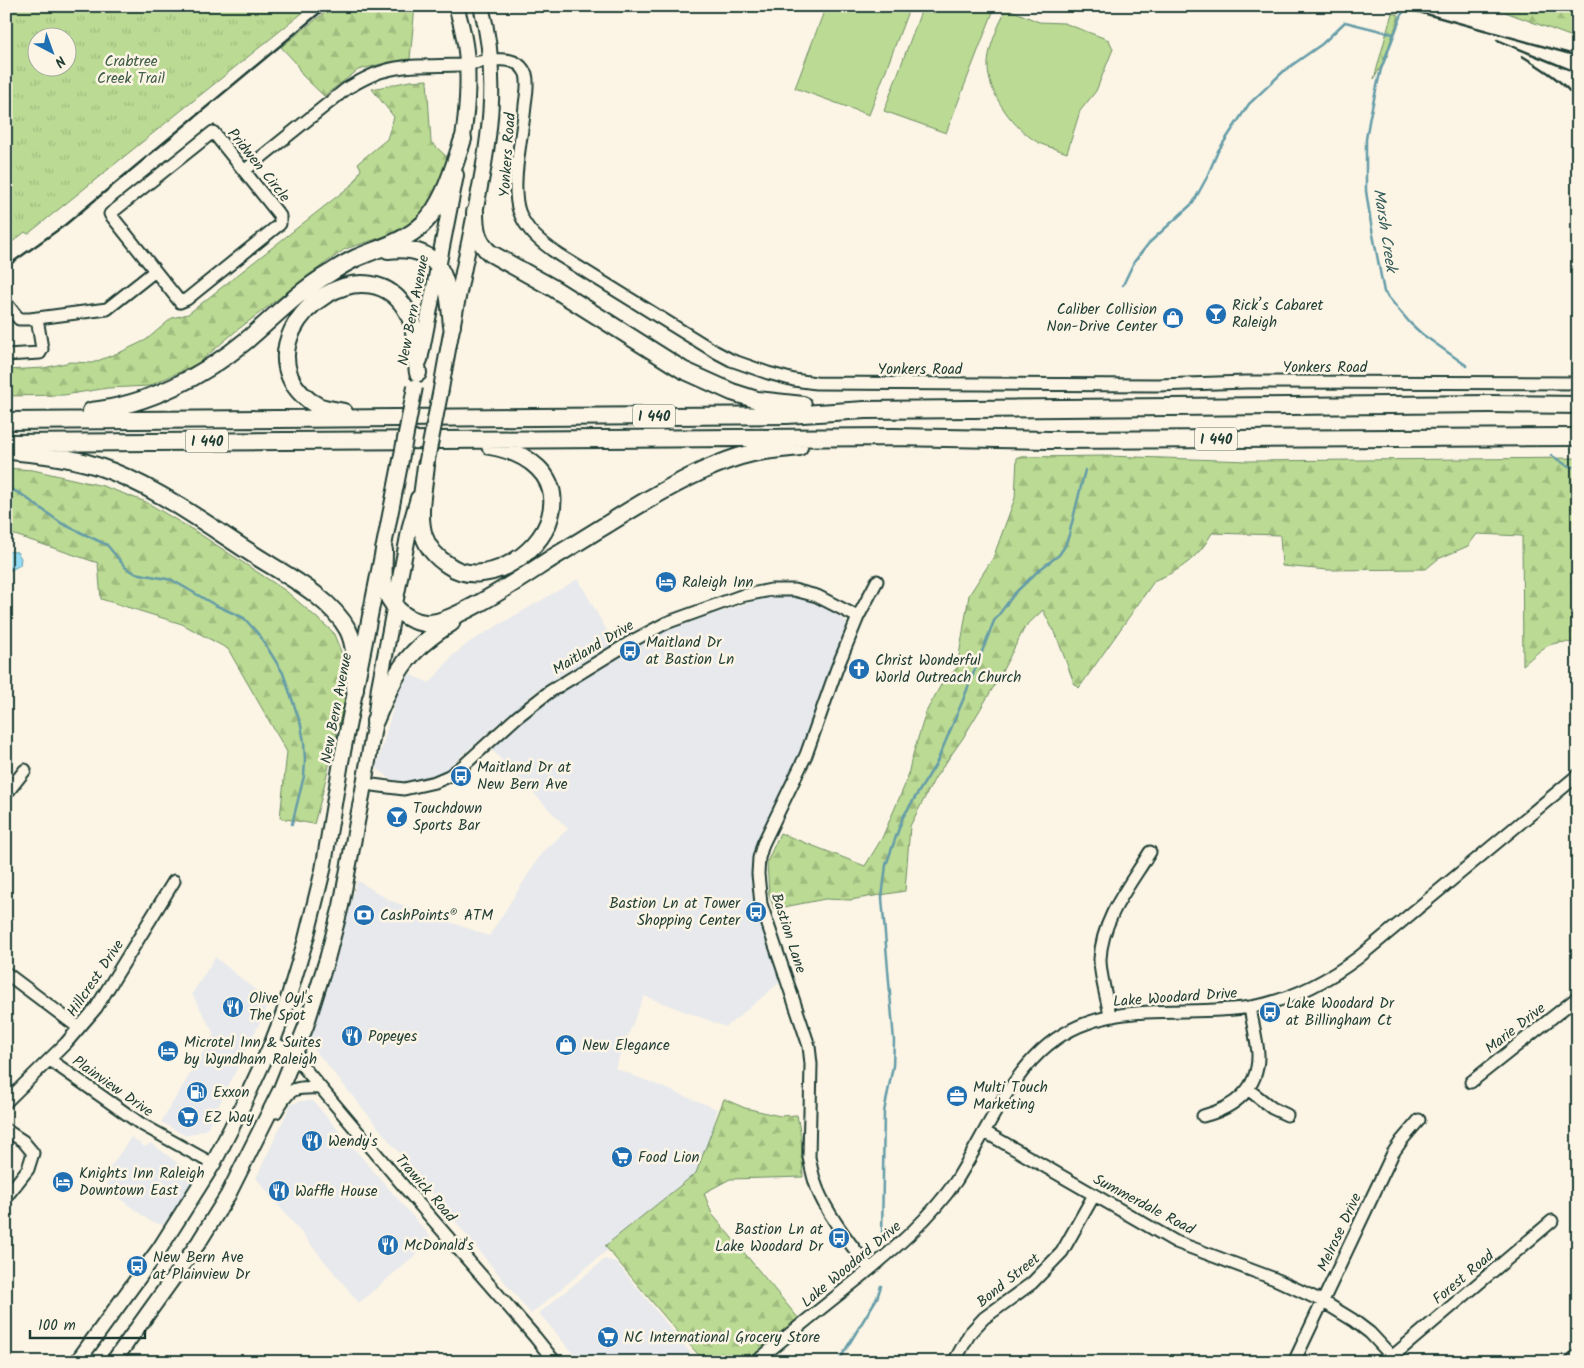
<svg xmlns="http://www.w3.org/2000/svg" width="1584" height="1368" font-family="Kalam,sans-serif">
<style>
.built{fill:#e7e9ec}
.forest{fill:url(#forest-firs);stroke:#6d8c64}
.park{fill:url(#park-tufts);stroke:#6d8c64;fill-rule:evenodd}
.pitch{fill:#bbda93;stroke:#6d8c64}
.water{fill:url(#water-ripples);stroke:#659ca8}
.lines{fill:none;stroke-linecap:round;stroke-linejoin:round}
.stream{stroke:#659ca8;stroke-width:2.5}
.minor-casing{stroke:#1f3d34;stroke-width:15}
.major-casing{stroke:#1f3d34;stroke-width:18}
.highway-casing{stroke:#1f3d34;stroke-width:20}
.minor{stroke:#fcf5e5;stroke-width:11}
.major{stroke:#fcf5e5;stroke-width:14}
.highway{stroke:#fcf5e5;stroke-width:16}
.rail{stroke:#1f3d34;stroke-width:2.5}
.major-bridge-casing{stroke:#1f3d34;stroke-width:18;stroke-linecap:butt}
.major-bridge{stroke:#fcf5e5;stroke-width:14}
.labels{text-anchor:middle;stroke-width:5;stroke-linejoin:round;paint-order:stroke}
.shield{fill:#fcf5e5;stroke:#617469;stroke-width:1}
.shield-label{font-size:14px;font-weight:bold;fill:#1f3d34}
.park-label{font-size:15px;fill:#3e5c47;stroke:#fcf5e5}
.street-label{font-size:15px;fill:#1f3d34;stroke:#fcf5e5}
.poi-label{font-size:15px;fill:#1f3d34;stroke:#fcf5e5;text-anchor:start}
.water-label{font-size:16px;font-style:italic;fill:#365d5b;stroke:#fcf5e5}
</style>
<defs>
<pattern id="forest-firs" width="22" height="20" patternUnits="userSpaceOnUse" patternTransform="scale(1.25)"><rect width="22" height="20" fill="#bbda93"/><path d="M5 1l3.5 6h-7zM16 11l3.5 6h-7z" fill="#a0bc7f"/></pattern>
<pattern id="park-tufts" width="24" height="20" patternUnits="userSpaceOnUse" patternTransform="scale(1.25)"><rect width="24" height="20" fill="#bbda93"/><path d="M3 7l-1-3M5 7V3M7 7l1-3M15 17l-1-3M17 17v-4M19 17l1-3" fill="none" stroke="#a0bc7f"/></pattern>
<pattern id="water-ripples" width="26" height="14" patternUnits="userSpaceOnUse" patternTransform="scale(1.25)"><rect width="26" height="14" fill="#93dbf5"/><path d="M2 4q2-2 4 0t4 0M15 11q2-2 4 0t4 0" fill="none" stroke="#7ebdd3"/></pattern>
</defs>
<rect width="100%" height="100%" fill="#fcf5e5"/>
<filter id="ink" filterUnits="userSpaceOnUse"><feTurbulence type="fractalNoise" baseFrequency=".02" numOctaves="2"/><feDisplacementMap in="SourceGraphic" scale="10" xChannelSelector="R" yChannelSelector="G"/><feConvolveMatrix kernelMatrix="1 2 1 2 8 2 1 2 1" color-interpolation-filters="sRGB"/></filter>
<g filter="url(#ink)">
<!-- built -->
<path class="built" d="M578 579 614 644 559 676 534 693 444 771 416 780 403 781 392 780 376 768 396 698 409 674 430 683 453 655 471 641Z
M774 596 798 597 811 601 840 615 846 622 847 625 799 757 759 836 751 864V884L753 898 758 915 783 980 726 1027 644 996 615 1068 717 1109 706 1168 531 1314 310 1044 309 1036 332 973 357 880 389 900 489 936 541 854 568 829 491 749 535 710 560 692 654 636 702 618 763 598Z
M215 957 270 1002 207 1129 186 1136 161 1122 214 1034 192 994Z
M300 1101H313L430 1236V1240L427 1245 359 1303 256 1178 291 1104Z
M131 1137 145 1147 151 1143 182 1166 180 1172 193 1182 163 1225 150 1221 108 1190 106 1174Z
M605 1259 616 1262 698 1362H580L539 1313Z"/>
<!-- forest -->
<path class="forest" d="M333 6H415L410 59 393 61 358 70 324 96 302 75 295 62 281 47Z
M1489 6H1568L1570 10 1575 13 1578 12V39Z
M427 80 431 142 448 158 432 203 399 232 345 249 309 275 236 331 197 364 149 386 108 388 64 395 6 396V370L44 368 70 362 92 363 123 351 146 340 172 318 188 314 354 183 361 169 358 163 387 139 394 117 372 89 410 81Z
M1107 456 1248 461 1578 458V643C1547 640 1545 647 1523 665L1522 536 1477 534 1468 546 1438 559 1426 569 1328 570 1282 566 1280 535 1212 533C1200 556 1179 572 1155 580L1079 688 1074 683 1058 640 1043 610 1025 627 996 683 963 738 935 778 910 826 905 891 850 900 825 899 774 909 769 894 767 862 780 833 865 866 882 838 907 780 911 761 926 712 942 683 957 668 969 595 993 558 1015 498 1017 457Z
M6 468 33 470 103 486 146 502 198 533 286 591 333 632 346 664 347 690 321 799 314 824 280 818 287 752 228 649 182 624 101 599 98 563 6 532Z
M724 1099 745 1108 780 1116 797 1115 801 1136 803 1177 730 1179 704 1193 712 1214 799 1319 745 1362H705L670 1323 605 1246 696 1173Z"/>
<!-- park -->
<path class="park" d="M6 6H311L28 234 25 232 6 247ZM38 38H68V68H38Z
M1392 13 1399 15C1397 26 1392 35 1389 46 1389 49 1389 52 1388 54 1385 62 1378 70 1374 79Z"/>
<!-- pitch -->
<path class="pitch" d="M826 6H910L869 115 795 88Z
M923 6H979L993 12 946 133 884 111Z
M1006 8 1039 22 1064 23 1109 40 1113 49 1096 91 1080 111 1067 153C1059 150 1049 147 1041 144 1015 131 986 93 988 63 989 44 999 26 1006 8Z"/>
<!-- water -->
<path class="water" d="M6 551 17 552 21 558 20 565 6 573Z"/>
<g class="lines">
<!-- stream -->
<path class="stream" d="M1405 6 1381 69 1370 116 1366 139V191L1371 224 1384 292 1410 323 1422 334 1467 366
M1123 285 1134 262 1149 243 1193 203 1206 179 1218 151 1249 104 1285 70 1322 44 1345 22 1393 34
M1551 455 1566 465 1578 468
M6 487 21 494 61 523 107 545 126 568 135 573 172 580 215 605 244 618 260 636 283 673 301 725 304 742 305 761 304 776 292 824
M882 1237 884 1112 893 1066 894 1041 882 898 886 865 903 817 936 764 963 700 994 621 1015 593 1039 570 1059 555 1065 546 1069 535 1085 470
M838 1362 877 1298 881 1286"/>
<!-- minor casing -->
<g class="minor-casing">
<path id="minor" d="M213 132 280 216V224L187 299 180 302 110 214Z
M244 171 346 89C358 82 371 74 384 71 407 64 436 66 460 65 475 64 503 55 516 63 521 65 524 70 526 74 529 84 526 95 525 105 523 134 510 184 519 211 526 231 542 243 559 255L714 351 731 360 768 373 794 380 816 383 1158 385 1246 382 1578 383
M6 303 19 319H30L107 309 155 271
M6 355 40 353 42 349 37 318
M365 784 404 789 435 782 449 776 464 765 517 717 549 692 634 640 666 623 741 596 771 590H794L817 596 858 617
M6 794 25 770
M6 973 79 1028
M1110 1016C1107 997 1100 977 1100 959 1102 918 1130 885 1150 852
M294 1056 406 1189 535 1337 555 1362
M50 1060 141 1124 213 1164
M1471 1082 1578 997
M1249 1090 1272 1108 1287 1115
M6 1102 66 1043 96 1008 174 881
M276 1112C290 1087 293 1087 321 1088
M1203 1116C1234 1108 1259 1089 1258 1054 1257 1039 1252 1022 1250 1007
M6 1130 23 1141 33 1153 28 1169 6 1197
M985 1132 1176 1242 1275 1279 1322 1301 1353 1320 1370 1333 1397 1362
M870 1269C853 1248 826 1212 817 1188 813 1178 811 1167 809 1157L811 1064 809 1046 761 904 758 874 759 858 763 844 806 755 837 668 858 617 877 581
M1393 1356 1552 1221
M756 1362C791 1332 827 1304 863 1275 898 1246 930 1218 956 1181 983 1138 1004 1086 1041 1051 1099 996 1179 1018 1251 1007 1292 1000 1326 982 1359 957L1578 775
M954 1362 970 1333 984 1318 1032 1283 1062 1252 1094 1195
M1294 1362 1393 1153 1402 1140 1419 1120
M1570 1362 1578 1355"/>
</g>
<!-- major casing -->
<g class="major-casing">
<path id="major" d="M456 6C460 19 463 31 465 44 470 76 467 117 461 149
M420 360 456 175
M441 389C450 335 461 282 472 228 487 151 502 85 481 6
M272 1043 294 1056
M77 1362 160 1248 213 1164 244 1103 272 1043 284 1012 306 939 323 870 341 762 400 465
M113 1362 199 1242 228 1195 280 1091 306 1026 327 959 341 906 362 796 375 721 379 687 410 526 418 498"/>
</g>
<!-- highway casing -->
<g class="highway-casing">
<path id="highway" d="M475 212C475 228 477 242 490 253L553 288 683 370 732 392 757 400 803 405
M388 250C444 244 448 281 452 326
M91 411C147 405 204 376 247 340 274 317 299 291 330 273 338 268 347 262 356 258 379 248 404 242 423 224 445 202 453 168 463 139
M344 412C335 410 326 409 318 406 306 400 295 389 290 377 264 314 371 243 408 313 417 330 415 354 418 373
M6 421 787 415 865 410 1489 404 1578 405
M6 443 894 437 1049 440 1578 437
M11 451C40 454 69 457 97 466 152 484 200 520 248 551 281 573 329 595 348 630 357 648 355 671 355 690
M426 465C424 487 417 514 424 536 428 548 437 558 448 565 483 590 540 555 550 517 562 475 526 452 490 446
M384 550C384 561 383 573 384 584 388 604 405 621 425 623 452 626 527 574 552 558 601 529 649 496 700 472 717 464 735 457 753 453 768 450 784 449 799 447
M375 721C396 672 405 652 451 623"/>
</g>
<!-- minor -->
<use href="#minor" class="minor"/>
<!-- major -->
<use href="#major" class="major"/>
<!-- highway -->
<use href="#highway" class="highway"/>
<!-- rail -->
<path class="rail" d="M1397 6 1578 56
M1497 40 1578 73
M1522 56C1543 69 1563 81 1578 101
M6 267 65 225 328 6"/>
<!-- major-bridge casing -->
<g class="major-bridge-casing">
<path id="major-bridge" d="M400 465 415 387
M426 465 441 389"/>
</g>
<!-- major-bridge -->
<use href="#major-bridge" class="major-bridge"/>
</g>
</g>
<!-- icons -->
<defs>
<g id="bar-disc" transform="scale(1.125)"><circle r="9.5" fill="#1f6fb2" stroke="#fcf5e5"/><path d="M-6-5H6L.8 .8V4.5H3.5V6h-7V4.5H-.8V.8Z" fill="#fff"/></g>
<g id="shop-disc" transform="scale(1.125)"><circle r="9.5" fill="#1f6fb2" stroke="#fcf5e5"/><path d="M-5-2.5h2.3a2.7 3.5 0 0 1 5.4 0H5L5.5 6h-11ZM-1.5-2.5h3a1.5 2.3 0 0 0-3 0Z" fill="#fff"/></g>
<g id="hotel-disc" transform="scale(1.125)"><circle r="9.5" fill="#1f6fb2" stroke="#fcf5e5"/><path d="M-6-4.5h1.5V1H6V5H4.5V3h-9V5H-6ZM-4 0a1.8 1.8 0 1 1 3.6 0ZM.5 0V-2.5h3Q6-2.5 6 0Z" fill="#fff"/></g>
<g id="bus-disc" transform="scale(1.125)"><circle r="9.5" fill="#1f6fb2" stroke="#fcf5e5"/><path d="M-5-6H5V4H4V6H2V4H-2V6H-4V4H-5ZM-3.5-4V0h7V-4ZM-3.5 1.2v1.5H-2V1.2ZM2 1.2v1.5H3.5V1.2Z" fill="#fff"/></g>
<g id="church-disc" transform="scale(1.125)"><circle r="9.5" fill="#1f6fb2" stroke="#fcf5e5"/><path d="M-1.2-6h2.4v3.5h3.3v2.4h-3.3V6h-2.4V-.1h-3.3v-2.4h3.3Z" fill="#fff"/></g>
<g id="bank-disc" transform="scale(1.125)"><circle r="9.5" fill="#1f6fb2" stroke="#fcf5e5"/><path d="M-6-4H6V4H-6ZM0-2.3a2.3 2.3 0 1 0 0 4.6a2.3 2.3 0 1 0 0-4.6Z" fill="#fff"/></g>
<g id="restaurant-disc" transform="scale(1.125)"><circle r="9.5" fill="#1f6fb2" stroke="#fcf5e5"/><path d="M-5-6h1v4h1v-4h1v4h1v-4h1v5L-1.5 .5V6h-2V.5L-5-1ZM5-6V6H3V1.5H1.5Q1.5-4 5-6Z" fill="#fff"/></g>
<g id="fuel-disc" transform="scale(1.125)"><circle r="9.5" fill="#1f6fb2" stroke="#fcf5e5"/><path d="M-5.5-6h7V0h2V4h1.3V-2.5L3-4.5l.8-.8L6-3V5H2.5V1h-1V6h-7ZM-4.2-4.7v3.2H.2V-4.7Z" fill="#fff"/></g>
<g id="office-disc" transform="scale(1.125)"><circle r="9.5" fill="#1f6fb2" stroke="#fcf5e5"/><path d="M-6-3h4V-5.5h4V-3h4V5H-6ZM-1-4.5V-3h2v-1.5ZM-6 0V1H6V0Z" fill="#fff"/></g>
<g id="supermarket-disc" transform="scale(1.125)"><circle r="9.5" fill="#1f6fb2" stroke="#fcf5e5"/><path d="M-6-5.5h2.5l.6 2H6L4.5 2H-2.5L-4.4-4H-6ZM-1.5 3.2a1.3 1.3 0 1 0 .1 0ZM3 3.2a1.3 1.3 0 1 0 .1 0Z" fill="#fff"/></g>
</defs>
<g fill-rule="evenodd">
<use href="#bar-disc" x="1216" y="314"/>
<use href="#shop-disc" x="1173" y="318"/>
<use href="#hotel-disc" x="666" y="582"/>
<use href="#bus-disc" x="630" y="651"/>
<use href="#church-disc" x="859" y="669"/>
<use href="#bus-disc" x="461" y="776"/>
<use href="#bar-disc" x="397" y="817"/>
<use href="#bus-disc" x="756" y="912"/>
<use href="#bank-disc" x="364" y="915"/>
<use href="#restaurant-disc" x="233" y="1007"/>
<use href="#bus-disc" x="1270" y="1012"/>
<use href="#restaurant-disc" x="352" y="1036"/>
<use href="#shop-disc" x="566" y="1045"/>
<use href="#hotel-disc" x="168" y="1051"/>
<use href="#fuel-disc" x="197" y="1092"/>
<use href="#office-disc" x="957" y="1096"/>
<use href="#supermarket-disc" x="188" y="1117"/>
<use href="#restaurant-disc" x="312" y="1141"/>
<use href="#supermarket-disc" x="622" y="1157"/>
<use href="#hotel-disc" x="63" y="1182"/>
<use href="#restaurant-disc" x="279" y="1191"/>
<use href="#bus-disc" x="839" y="1238"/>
<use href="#restaurant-disc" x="388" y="1245"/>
<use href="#bus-disc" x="137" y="1266"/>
<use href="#supermarket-disc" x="608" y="1337"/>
</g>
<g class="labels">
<!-- shield labels -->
<g class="shield">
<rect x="633" y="404.5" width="42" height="23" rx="4"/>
<rect x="1195" y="427.5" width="42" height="23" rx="4"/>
<rect x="186" y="429.5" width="42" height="23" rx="4"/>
</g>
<g class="shield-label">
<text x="654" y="421">I 440</text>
<text x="1216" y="444">I 440</text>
<text x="207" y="446">I 440</text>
</g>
<!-- park labels -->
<g class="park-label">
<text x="131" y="66">Crabtree<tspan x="131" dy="17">Creek Trail</tspan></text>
</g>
<!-- street labels -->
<g class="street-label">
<text transform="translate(507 155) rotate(-86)" y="5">Yonkers Road</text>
<text transform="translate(259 165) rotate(51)" y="5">Pridwen Circle</text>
<text transform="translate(413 310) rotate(-79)" y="5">New Bern Avenue</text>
<text x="1325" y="372">Yonkers Road</text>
<text x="920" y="374">Yonkers Road</text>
<text transform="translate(593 647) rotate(-31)" y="5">Maitland Drive</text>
<text transform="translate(336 708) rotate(-79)" y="5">New Bern Avenue</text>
<text transform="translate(789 933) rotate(72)" y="5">Bastion Lane</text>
<text transform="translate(95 978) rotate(-56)" y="5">Hillcrest Drive</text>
<text transform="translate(1175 997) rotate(-4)" y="5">Lake Woodard Drive</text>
<text transform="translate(1515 1028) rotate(-38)" y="5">Marie Drive</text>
<text transform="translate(113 1086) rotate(35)" y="5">Plainview Drive</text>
<text transform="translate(426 1188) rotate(49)" y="5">Trawick Road</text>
<text transform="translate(1144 1204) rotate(28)" y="5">Summerdale Road</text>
<text transform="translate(1339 1232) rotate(-65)" y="5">Melrose Drive</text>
<text transform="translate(851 1264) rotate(-40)" y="5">Lake Woodard Drive</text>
<text transform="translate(1463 1277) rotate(-40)" y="5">Forest Road</text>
<text transform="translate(1008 1280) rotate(-39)" y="5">Bond Street</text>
</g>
<!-- poi labels -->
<g class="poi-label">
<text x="1232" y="310">Rick’s Cabaret<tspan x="1232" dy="17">Raleigh</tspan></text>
<text x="1157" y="314" text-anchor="end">Caliber Collision<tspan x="1157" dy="17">Non-Drive Center</tspan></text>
<text x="682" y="587">Raleigh Inn</text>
<text x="646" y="647">Maitland Dr<tspan x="646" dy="17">at Bastion Ln</tspan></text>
<text x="875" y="665">Christ Wonderful<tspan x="875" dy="17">World Outreach Church</tspan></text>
<text x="477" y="772">Maitland Dr at<tspan x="477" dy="17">New Bern Ave</tspan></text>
<text x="413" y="813">Touchdown<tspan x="413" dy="17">Sports Bar</tspan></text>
<text x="740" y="908" text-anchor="end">Bastion Ln at Tower<tspan x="740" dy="17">Shopping Center</tspan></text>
<text x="380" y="920">CashPoints® ATM</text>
<text x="249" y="1003">Olive Oyl's<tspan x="249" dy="17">The Spot</tspan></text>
<text x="1286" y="1008">Lake Woodard Dr<tspan x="1286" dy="17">at Billingham Ct</tspan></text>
<text x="368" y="1041">Popeyes</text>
<text x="184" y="1047">Microtel Inn &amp; Suites<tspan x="184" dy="17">by Wyndham Raleigh</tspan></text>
<text x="582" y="1050">New Elegance</text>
<text x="973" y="1092">Multi Touch<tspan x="973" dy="17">Marketing</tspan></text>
<text x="213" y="1097">Exxon</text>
<text x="204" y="1122">EZ Way</text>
<text x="328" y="1146">Wendy's</text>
<text x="638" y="1162">Food Lion</text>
<text x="79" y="1178">Knights Inn Raleigh<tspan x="79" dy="17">Downtown East</tspan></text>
<text x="295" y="1196">Waffle House</text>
<text x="823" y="1234" text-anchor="end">Bastion Ln at<tspan x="823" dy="17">Lake Woodard Dr</tspan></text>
<text x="404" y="1250">McDonald's</text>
<text x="153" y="1262">New Bern Ave<tspan x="153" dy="17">at Plainview Dr</tspan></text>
<text x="624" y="1342">NC International Grocery Store</text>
</g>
<!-- water labels -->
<g class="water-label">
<text transform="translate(1386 230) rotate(81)" y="6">Marsh Creek</text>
</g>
</g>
<!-- margin -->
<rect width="1584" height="1368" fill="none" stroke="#fcf5e5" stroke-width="25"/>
<rect x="12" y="12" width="1559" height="1343" fill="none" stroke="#1f3d34" stroke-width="2" filter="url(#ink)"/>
<!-- north arrow -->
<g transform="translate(52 52) rotate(139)"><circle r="24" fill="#fcf5e5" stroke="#a4ab9e"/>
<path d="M0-4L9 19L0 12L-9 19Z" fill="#1f6fb2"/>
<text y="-8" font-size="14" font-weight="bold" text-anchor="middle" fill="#1f3d34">N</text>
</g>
<!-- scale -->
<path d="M30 1330v8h115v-8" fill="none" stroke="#1f3d34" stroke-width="2.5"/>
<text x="38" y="1330" font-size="15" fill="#1f3d34" stroke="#fcf5e5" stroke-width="4" paint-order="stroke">100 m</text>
</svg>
